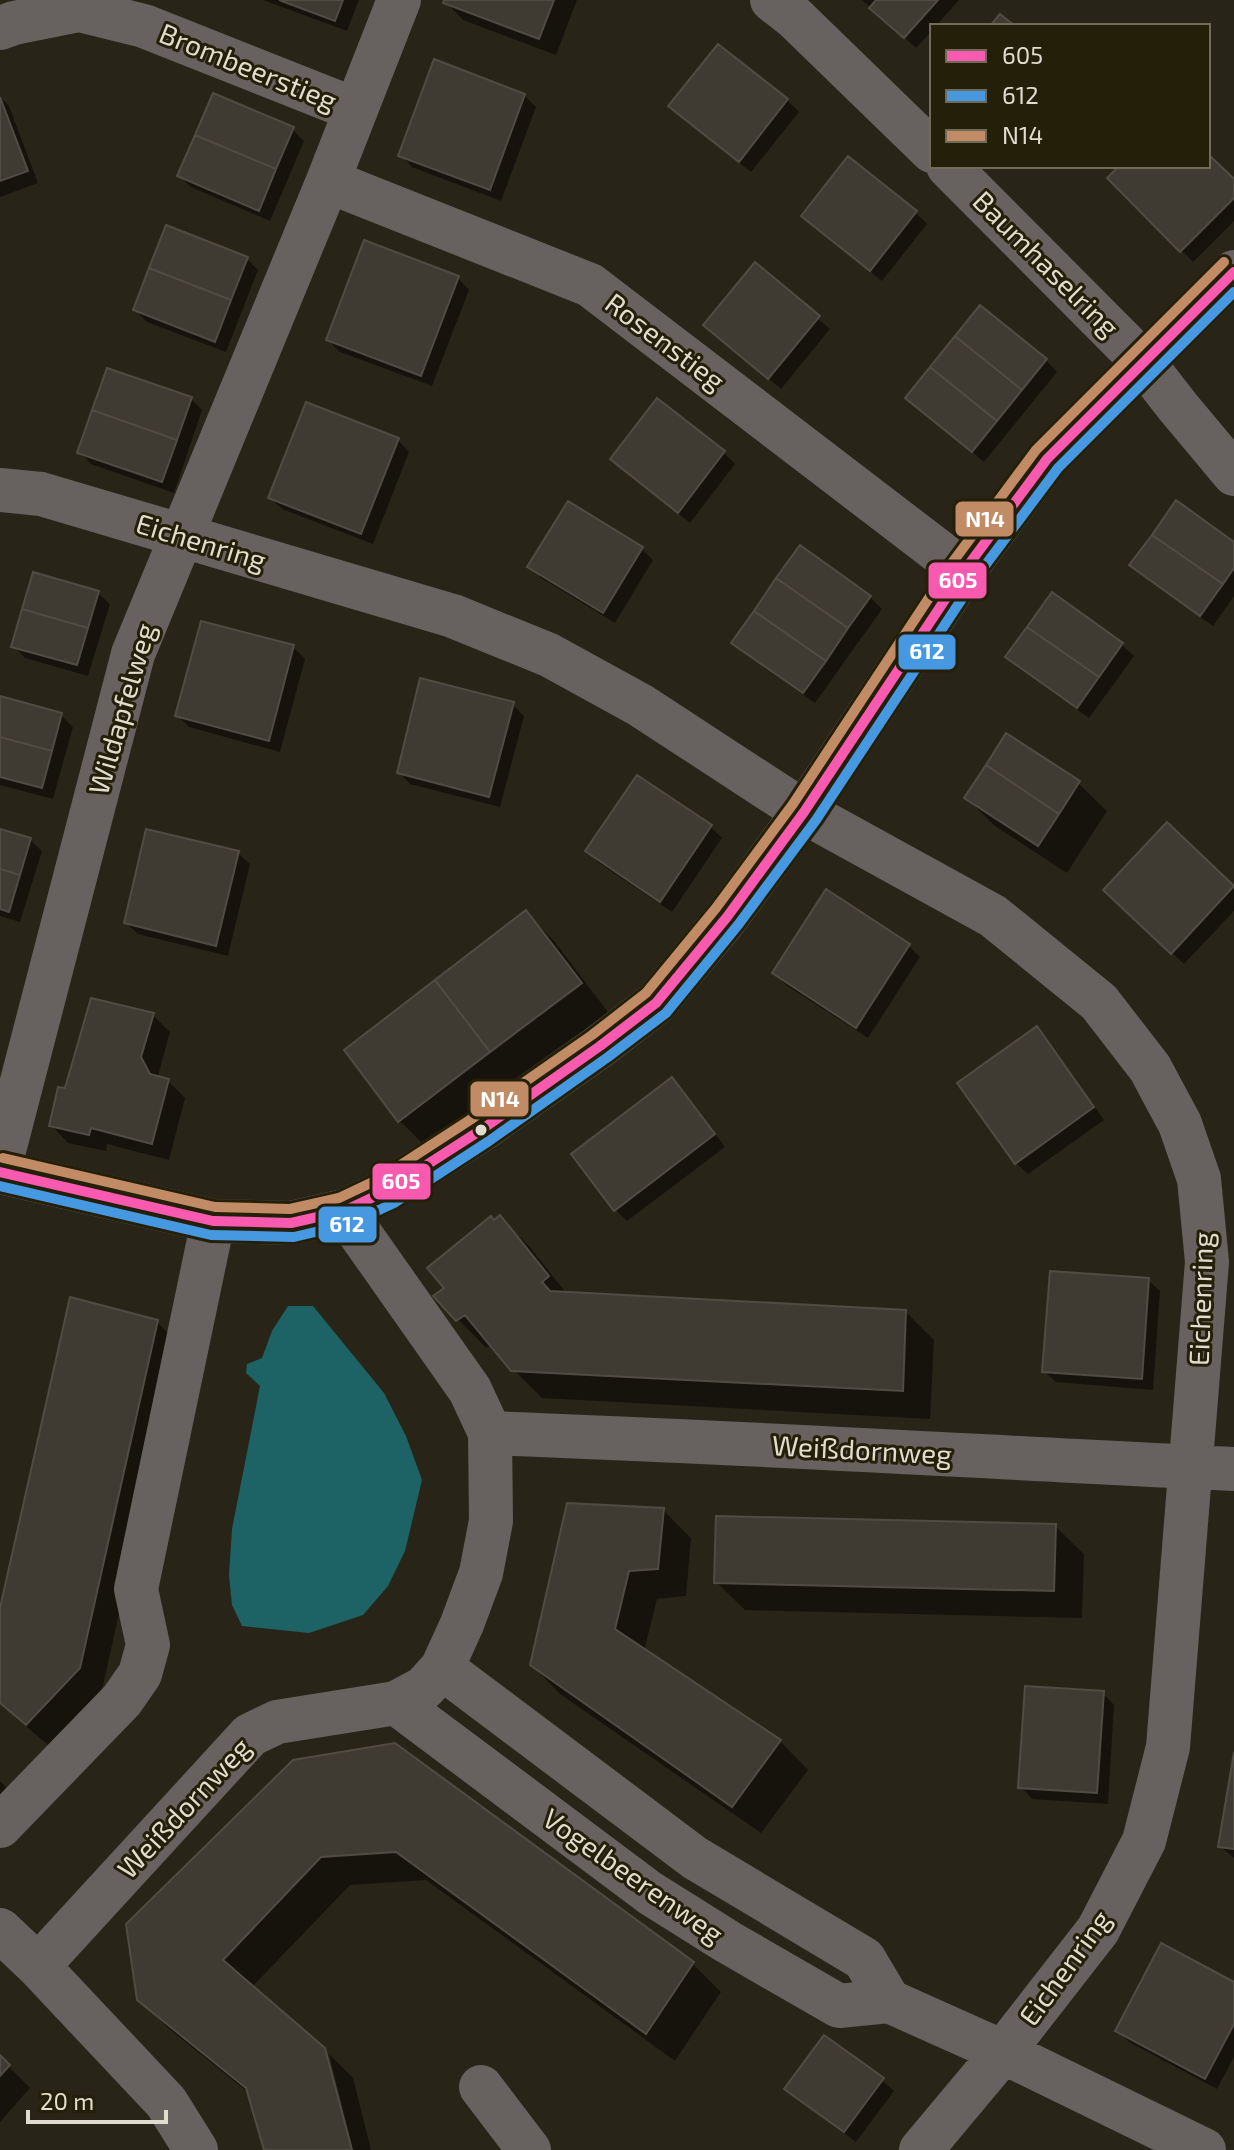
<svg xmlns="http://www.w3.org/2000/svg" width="1234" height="2150" font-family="'Exo 2',sans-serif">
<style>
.water{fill:#1d6264}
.shadow{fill:#0007}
.building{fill:#3f3a32;stroke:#514c43;stroke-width:2}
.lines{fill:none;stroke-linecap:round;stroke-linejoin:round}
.minor{stroke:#67625f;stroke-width:44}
.bus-1-casing{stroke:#241f08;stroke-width:16}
.bus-2-casing{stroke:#241f08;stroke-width:16}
.bus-3-casing{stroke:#241f08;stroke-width:16}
.bus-1{stroke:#f75aaf;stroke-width:10}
.bus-2{stroke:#4699e1;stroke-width:10}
.bus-3{stroke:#c18c65;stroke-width:10}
.bus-dot{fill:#dfddcf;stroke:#241f08;stroke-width:3}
.labels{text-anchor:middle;stroke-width:6;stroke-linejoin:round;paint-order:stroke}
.street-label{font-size:28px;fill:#dfddcf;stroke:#241f08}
.line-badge{stroke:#241f08;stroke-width:3}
.badge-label{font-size:22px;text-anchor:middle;font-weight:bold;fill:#fff}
</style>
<rect width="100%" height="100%" fill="#282518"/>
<!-- water -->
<path class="water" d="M288 1306H313L384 1393 406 1436 422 1480 405 1551 388 1586 363 1615 309 1633 242 1626 232 1605 229 1575 232 1529 260 1386 246 1373 247 1364 262 1358 272 1331Z"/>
<!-- shadow -->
<path class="shadow" d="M263 0H359L347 31Z
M446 0H577L556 55 463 20 446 2Z
M862 0H959L936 26H932V31L916 48Z
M718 46 787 100 799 112 751 172 682 118 671 106Z
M524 95 536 107 501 201 412 167 401 155Z
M0 97 9 106 38 183 0 197Z
M292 129 304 141 270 221 191 187 179 176Z
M1208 156 1234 182V221L1193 262 1110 178 1122 166H1208Z
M849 159 916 213 927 224 882 281 815 228 804 216Z
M247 259 258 270 226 352 147 322 135 310Z
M755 265 830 329 781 389 706 325Z
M458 278 469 290 432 386 340 352 328 340Z
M1046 360 1057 372 984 462 908 398Z
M191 399 202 410 174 493 91 464 80 452Z
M398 440 409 452 373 544 282 509 270 498Z
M724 453 735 464 690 523 624 470 612 459Z
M1234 544V596L1213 626 1144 576 1132 565Z
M642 549 653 560 615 623 541 578 530 566Z
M98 593 110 604 88 676 25 658 14 646Z
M1052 595 1122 645 1134 656 1089 718 1020 669 1008 657Z
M870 597 882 609 815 703 745 654 734 643Z
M293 647 305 659 280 752 189 727 178 716Z
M0 698 61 715 73 727 53 799 0 785Z
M512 704 524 716 500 807 410 784 399 772Z
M1078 783 1107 811 1067 873 995 826 966 798Z
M1167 825 1234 889V911L1184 964 1106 890Z
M710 826 722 838 672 912 599 863 587 851Z
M0 831 30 840 42 851 20 922 0 916Z
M238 853 250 864 228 956 138 934 126 923Z
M526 913 554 941 608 1012 428 1149 400 1121 347 1050Z
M909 946 920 957 868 1038 786 985 774 973Z
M153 1015 170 1032 158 1076 159 1079 168 1081 185 1098 169 1160 107 1144 106 1151 68 1143 51 1125 66 1090Z
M1036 1029 1048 1040 1104 1120 1028 1174 1016 1163Z
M672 1080 683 1091 725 1147 627 1221 616 1210Z
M500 1218 529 1246 567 1294 906 1312 934 1340 930 1419 542 1398 513 1369 492 1344 486 1348 458 1319 446 1288 494 1223Z
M1148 1280 1160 1291 1153 1390 1056 1382 1044 1371Z
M157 1322 179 1344 102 1690 48 1745 0 1704V1611Z
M663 1510 691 1538 686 1596 657 1599 644 1651 780 1741 808 1770 761 1833 560 1694 532 1665Z
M1055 1526 1084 1554 1082 1618 745 1610 716 1582Z
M1103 1693 1114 1705 1108 1804 1032 1799 1021 1787Z
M395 1745 693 1964 721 1992 675 2061 426 1880 350 1885 252 1987 349 2150H266L250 2094 168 2028 139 1999Z
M1234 1764V1858L1220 1846Z
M0 1781 12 1793 0 1807Z
M1234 1984V2057L1217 2089 1129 2042 1117 2030Z
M329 2054 353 2078 371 2150H353Z
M0 2058 30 2088 0 2122Z
M882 2080 894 2091 856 2142 798 2100 787 2088Z"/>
<!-- building -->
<path class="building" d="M279 0H343L335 21Z
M444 0H554L539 39 443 3Z
M876 0H938L904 38 869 8Z
M1000 14 1015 26H990Z
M718 44 788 99 739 162 668 106Z
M434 59 525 94 490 190 398 156Z
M213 93 294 127 276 169 195 135Z
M0 97 28 171 0 181Z
M195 135 276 169 259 211 177 176Z
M1208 154 1234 179V198L1180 252 1107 178 1119 166H1208Z
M848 156 917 211 870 271 801 216Z
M166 225 248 257 231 300 149 268Z
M364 240 459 276 421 376 326 340Z
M755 262 820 316 768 379 703 325Z
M149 268 231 300 215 342 133 310Z
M980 305 1047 359 1022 390 955 336Z
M955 336 1022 390 997 421 930 367Z
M930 367 997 421 972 452 905 398Z
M107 368 192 397 177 440 92 410Z
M657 398 725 451 678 513 610 459Z
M306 402 399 438 361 534 268 498Z
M92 410 177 440 162 482 77 453Z
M1176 500 1234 542V568L1223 584 1152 535Z
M568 501 643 547 603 613 527 567Z
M1152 535 1223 584 1200 616 1129 565Z
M800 545 871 596 848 628 776 578Z
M33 572 99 591 88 628 22 609Z
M776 578 848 628 826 661 754 611Z
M1052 592 1123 643 1099 677 1027 627Z
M22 609 88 628 77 665 11 647Z
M754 611 826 661 803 693 731 643Z
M201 621 294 645 269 741 175 716Z
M1027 627 1099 677 1077 708 1005 657Z
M420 678 514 702 489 797 397 773Z
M0 696 62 713 52 751 0 737Z
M1006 733 1080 781 1059 814 986 765Z
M0 737 52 751 42 788 0 777Z
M986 765 1059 814 1038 846 964 798Z
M637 775 712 825 660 902 585 851Z
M1167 822 1234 886 1171 954 1103 890Z
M0 829 31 838 20 875 0 869Z
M146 829 239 851 216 946 124 923Z
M0 869 20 875 9 912 0 909Z
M826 889 910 944 856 1028 772 973Z
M526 910 582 983 490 1052 435 980Z
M435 980 490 1052 398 1122 344 1050Z
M91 998 154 1013 141 1057 150 1074 169 1079 152 1144 91 1128 89 1135 49 1126 58 1087 65 1088Z
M1037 1026 1094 1107 1015 1164 957 1083Z
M672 1077 715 1134 614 1211 571 1154Z
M500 1215 549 1276 542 1282 550 1291 906 1310 903 1391 511 1371 465 1315 456 1321 433 1296 444 1288 427 1268 491 1216 494 1220Z
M1050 1271 1149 1278 1142 1379 1042 1372Z
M70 1297 158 1320 80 1668 26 1725 0 1703V1608Z
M567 1503 664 1508 658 1569 629 1571 615 1629 781 1740 732 1807 530 1665Z
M716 1516 1056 1524 1054 1591 714 1583Z
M1025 1686 1104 1691 1097 1793 1018 1788Z
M395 1743 694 1962 646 2034 396 1852 321 1857 223 1960 325 2048 352 2150H264L246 2088 137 2000 126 1924 293 1760Z
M1234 1752V1849L1218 1847Z
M1161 1943 1234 1982V2024L1205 2079 1115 2031Z
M824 2035 884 2078 844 2132 784 2089Z
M0 2055 10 2065 0 2076Z"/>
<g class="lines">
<!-- minor -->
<path class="minor" d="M772 0 795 18 932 151
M0 28 14 23 79 10 144 26 356 110
M948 166 1143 362 1178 407 1234 474
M328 181 590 285 964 571
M0 490 41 494 453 616 549 655 640 705 804 812 993 916 1099 1002 1150 1068 1180 1124 1199 1179 1207 1262 1168 1747 1144 1841 1098 1930 1003 2052 921 2150
M0 1166 133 654 328 181 399 0
M0 1172 213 1221 291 1223 344 1211 386 1191 481 1130 600 1046 656 1003 727 917 804 812 964 571 1047 459 1234 272
M490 1433C738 1442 986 1457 1234 1469
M442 1668 695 1858 864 1959 889 2001
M396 1703 650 1893 728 1942 839 2006 889 2001 1003 2052 1204 2150
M0 1826 122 1700 140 1674 148 1645 136 1589 213 1221
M0 1930 38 1966
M481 2087 529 2150
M196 2150 166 2102 38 1966 250 1735 277 1722 396 1703 424 1688 442 1668 462 1624 481 1573 491 1521 490 1433 470 1390 344 1211"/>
<!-- bus-1 casing -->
<g class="bus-1-casing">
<path id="bus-1" d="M0 1172 213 1221 291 1223 344 1211 386 1191 481 1130 600 1046 656 1003 727 917 804 812 964 571 1047 459 1234 272"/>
</g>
<!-- bus-2 casing -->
<g class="bus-2-casing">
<path id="bus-2" d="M0 1186 211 1235 294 1237 349 1224 394 1203 489 1141 608 1057 666 1013 738 925 816 820 975 579 1058 468 1234 292"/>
</g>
<!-- bus-3 casing -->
<g class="bus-3-casing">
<path id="bus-3" d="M3 1158 215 1207 290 1209 339 1198 379 1179 473 1118 592 1035 646 993 716 908 793 804 952 563 1036 450 1224 262"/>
</g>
<!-- bus-1 -->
<use href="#bus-1" class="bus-1"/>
<!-- bus-2 -->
<use href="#bus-2" class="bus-2"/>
<!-- bus-3 -->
<use href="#bus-3" class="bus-3"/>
</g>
<!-- markers -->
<circle class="bus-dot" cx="481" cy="1130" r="7"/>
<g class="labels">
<!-- street labels -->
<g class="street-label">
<text transform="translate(248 67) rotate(22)" y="10">Brombeerstieg</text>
<text transform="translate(1046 264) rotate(45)" y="10">Baumhaselring</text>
<text transform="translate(665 342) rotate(37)" y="10">Rosenstieg</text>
<text transform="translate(201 542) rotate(17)" y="10">Eichenring</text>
<text transform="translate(122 709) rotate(-74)" y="10">Wildapfelweg</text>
<text transform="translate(1201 1299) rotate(-88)" y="10">Eichenring</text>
<text transform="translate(862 1450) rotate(3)" y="10">Weißdornweg</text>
<text transform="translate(184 1808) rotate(-47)" y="10">Weißdornweg</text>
<text transform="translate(633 1876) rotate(35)" y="10">Vogelbeerenweg</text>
<text transform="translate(1065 1968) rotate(-54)" y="10">Eichenring</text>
</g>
</g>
<g class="line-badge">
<rect x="954" y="500" width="61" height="38" rx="8" fill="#c18c65"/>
<rect x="927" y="561" width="61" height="39" rx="8" fill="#f75aaf"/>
<rect x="897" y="633" width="60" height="38" rx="8" fill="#4699e1"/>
<rect x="469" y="1080" width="61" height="38" rx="8" fill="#c18c65"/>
<rect x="371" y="1162" width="61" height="39" rx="8" fill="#f75aaf"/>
<rect x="317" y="1205" width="61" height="39" rx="8" fill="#4699e1"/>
</g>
<g class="badge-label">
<text x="985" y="527">N14</text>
<text x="958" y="588">605</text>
<text x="927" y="659">612</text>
<text x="500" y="1107">N14</text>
<text x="401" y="1189">605</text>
<text x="347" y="1232">612</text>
</g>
<!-- legend -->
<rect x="930" y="24" width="280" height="144" fill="#241f08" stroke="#6f6b58" stroke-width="2"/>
<rect x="946" y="50" width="40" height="12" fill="#f75aaf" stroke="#6f6b58" stroke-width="2"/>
<text x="1002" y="64" font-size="24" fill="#dfddcf">605</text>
<rect x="946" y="90" width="40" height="12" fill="#4699e1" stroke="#6f6b58" stroke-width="2"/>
<text x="1002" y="104" font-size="24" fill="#dfddcf">612</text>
<rect x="946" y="130" width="40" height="12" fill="#c18c65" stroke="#6f6b58" stroke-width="2"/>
<text x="1002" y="144" font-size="24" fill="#dfddcf">N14</text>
<!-- scale -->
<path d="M28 2110v12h138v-12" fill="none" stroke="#dfddcf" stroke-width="4"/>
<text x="40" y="2110" font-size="24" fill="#dfddcf" stroke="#241f08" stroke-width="6" paint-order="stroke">20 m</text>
</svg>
